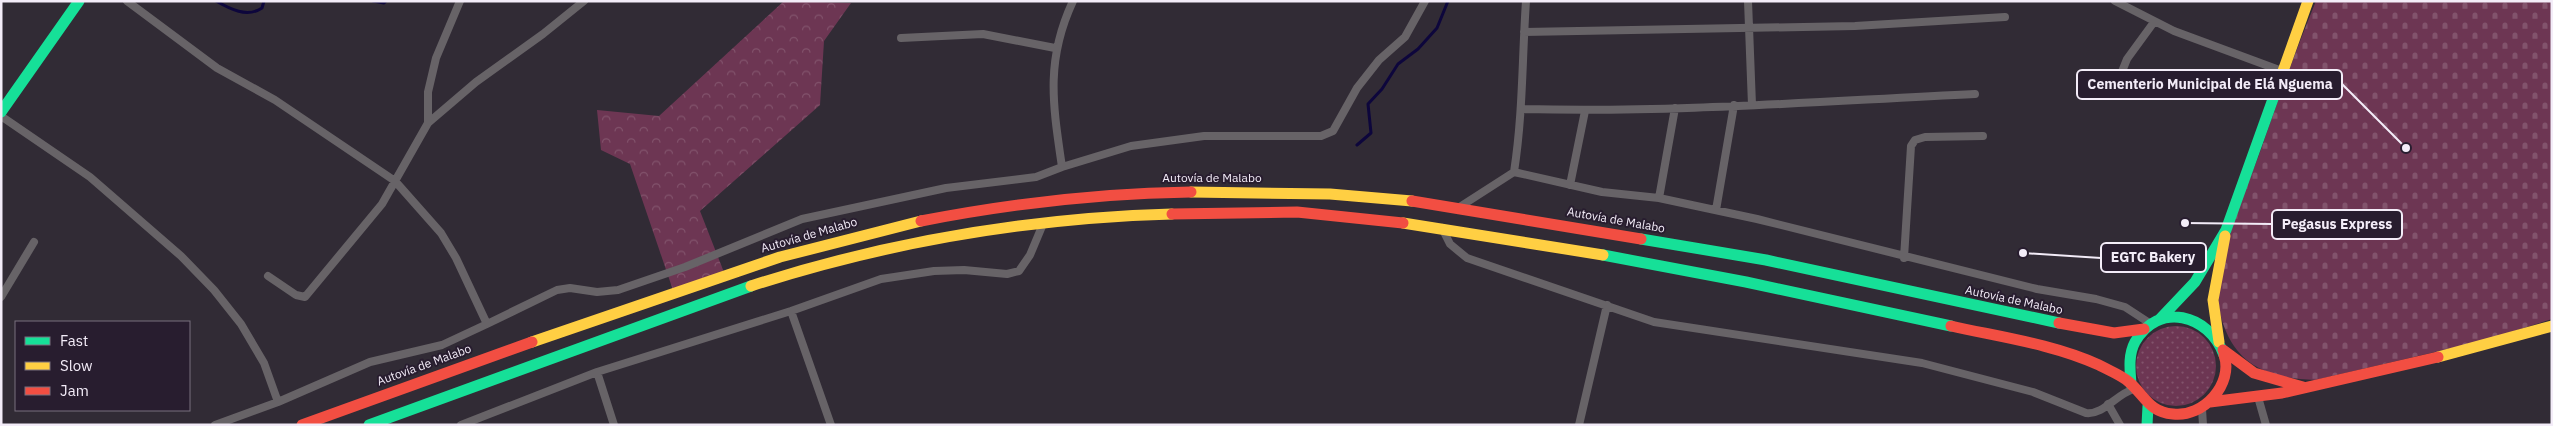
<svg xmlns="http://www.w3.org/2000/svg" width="2553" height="426" font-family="'IBM Plex Sans',sans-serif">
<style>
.grass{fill:url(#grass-dots)}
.forest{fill:url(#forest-crowns)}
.cemetery{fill:url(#cemetery-stones)}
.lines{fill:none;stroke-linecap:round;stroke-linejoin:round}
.stream{stroke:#0d063c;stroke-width:3}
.street{stroke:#676367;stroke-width:8}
.fast{stroke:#16e098;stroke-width:11}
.slow{stroke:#ffcf43;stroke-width:11}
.jam{stroke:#f24e42;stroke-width:11}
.labels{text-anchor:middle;stroke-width:4;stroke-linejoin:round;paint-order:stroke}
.street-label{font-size:12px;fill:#f3ecf8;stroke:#281d2f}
.leader{fill:none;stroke:#f3ecf8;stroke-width:2}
.callout-dot{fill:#f3ecf8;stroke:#281d2f;stroke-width:2}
.callout{fill:#281d2f;stroke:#f3ecf8;stroke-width:2}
.callout-label{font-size:14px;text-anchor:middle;font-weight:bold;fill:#f3ecf8}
</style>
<defs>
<pattern id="grass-dots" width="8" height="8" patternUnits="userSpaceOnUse" patternTransform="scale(1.25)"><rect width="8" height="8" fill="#6d3653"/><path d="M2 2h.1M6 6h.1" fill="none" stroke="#82536c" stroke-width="1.8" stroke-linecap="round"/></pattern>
<pattern id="forest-crowns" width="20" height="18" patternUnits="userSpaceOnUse" patternTransform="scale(1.25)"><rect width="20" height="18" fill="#6d3653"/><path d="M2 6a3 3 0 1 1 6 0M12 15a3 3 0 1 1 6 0" fill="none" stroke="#82536c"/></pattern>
<pattern id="cemetery-stones" width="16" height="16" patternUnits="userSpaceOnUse" patternTransform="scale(1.25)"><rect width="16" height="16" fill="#6d3653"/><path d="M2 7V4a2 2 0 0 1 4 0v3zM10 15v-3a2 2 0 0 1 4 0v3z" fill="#82536c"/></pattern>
</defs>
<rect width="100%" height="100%" fill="#312b35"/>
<!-- grass -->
<path class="grass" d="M2136 366a40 40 0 1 1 80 0a40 40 0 1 1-80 0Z"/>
<!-- forest -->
<path class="forest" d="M784 1 851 3 824 41 820 105 700 211 727 280 675 296 630 164 601 150 597 110 659 116Z"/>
<!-- cemetery -->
<path class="cemetery" d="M2316 1H2552V319L2482 341 2315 380C2282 379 2250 372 2232 343 2196 284 2238 212 2259 155 2277 103 2295 52 2316 1Z"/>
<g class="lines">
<!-- stream -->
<path class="stream" d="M216 1C230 9 247 18 262 8L264 1
M373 1 384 3 386 1
M1357 145 1371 133 1368 104 1382 89 1398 64 1418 49 1437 28 1448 1"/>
<!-- street -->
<path class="street" d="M127 1 217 68 275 100 395 181 441 233 456 258 487 324 442 345 370 362 278 402 215 425
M1526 1C1522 59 1523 114 1514 172L1602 192 1659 198 1757 219 2037 289 2096 299 2125 307 2151 324
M1748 1 1752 105
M2115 1 2174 31 2282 71
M1524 32 1855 26 2005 17
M901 38 983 34 1055 48
M2117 84 2127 59 2154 22
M1522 109C1673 113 1824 101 1975 94
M1 116 90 177 181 256 214 290 241 324 264 363 278 402
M428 123 476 82 543 34 584 1
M1062 167 1131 146 1204 136H1321L1333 131 1357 88 1379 60 1405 37 1425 1
M1570 185 1585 111
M1659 198 1675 108
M1458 208 1514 172
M1716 210 1734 105
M1442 228 1450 244 1467 258 1654 322 1922 363 2033 392 2086 413C2104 415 2116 394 2134 389
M1904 258 1911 146 1915 140 1925 137 1983 136
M268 276 296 295 305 297 382 204 428 123V92L436 58 460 1
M1 297 34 242
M791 311 831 425
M487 324 557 290 570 288 597 292 618 290 685 267 802 219 946 188 1036 177 1062 167C1053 105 1045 61 1073 1
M597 372 614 425
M2258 397 2266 425
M2108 404 2120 425
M2202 409 2203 425
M461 425 597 372 791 311 881 279 934 271 964 270 1007 274 1019 271 1030 255 1043 224
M1579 425 1607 305"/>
<!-- fast -->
<path class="fast" d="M1 112 79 1
M1641 239 1766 260 2059 323
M1603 255 1746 282 1951 326
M2159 320 2195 282 2226 230 2278 85
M2131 384C2130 370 2128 355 2135 342 2158 301 2209 314 2224 355
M369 425 751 286
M2147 425 2148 406"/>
<!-- slow -->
<path class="slow" d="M2278 85 2308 1
M1191 192 1330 194 1412 201
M1403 223 1603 255
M751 286C887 242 1029 218 1172 214
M532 342 780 257 921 221
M2219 342 2213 300 2225 236
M2438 357 2552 326"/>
<!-- jam -->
<path class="jam" d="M1412 201 1641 239
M1172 214 1297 212 1403 223
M921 221C1009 204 1101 193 1191 192
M2059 323 2114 333 2144 329
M1951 326C2000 337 2053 344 2099 365 2108 370 2121 375 2129 382 2145 396 2149 412 2173 414 2203 418 2234 384 2224 355
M2223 350 2254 373 2303 387
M2210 402 2282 393 2438 357
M302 425 532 342"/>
</g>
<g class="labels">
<!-- street labels -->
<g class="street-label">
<text x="1212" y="182">Autovía de Malabo</text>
<text transform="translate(1616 220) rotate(10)" y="4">Autovía de Malabo</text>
<text transform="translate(809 235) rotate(-16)" y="4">Autovía de Malabo</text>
<text transform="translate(2014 300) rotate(12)" y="4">Autovía de Malabo</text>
<text transform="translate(424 365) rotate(-20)" y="4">Autovía de Malabo</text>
</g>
</g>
<!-- callouts -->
<path class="leader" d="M2406 148L2342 84M2185 223L2272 224M2023 253L2101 258"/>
<g class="callout-dot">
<circle cx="2406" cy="148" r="5"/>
<circle cx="2185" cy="223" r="5"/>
<circle cx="2023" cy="253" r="5"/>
</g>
<g class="callout">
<rect x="2077" y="70" width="265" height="29" rx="5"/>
<rect x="2272" y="210" width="130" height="29" rx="5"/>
<rect x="2101" y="243" width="105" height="29" rx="5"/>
</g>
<g class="callout-label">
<text x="2210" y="89">Cementerio Municipal de Elá Nguema</text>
<text x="2337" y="229">Pegasus Express</text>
<text x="2153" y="262">EGTC Bakery</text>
</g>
<!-- border -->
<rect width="2553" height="426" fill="none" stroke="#f3ecf8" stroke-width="5"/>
<!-- legend -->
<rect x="15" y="321" width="175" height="90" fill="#281d2f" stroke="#79707f"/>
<rect x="25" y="337" width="25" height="8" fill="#16e098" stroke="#79707f"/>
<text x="60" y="346" font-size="15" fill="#f3ecf8">Fast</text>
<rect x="25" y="362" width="25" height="8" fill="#ffcf43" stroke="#79707f"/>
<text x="60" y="371" font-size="15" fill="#f3ecf8">Slow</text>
<rect x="25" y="387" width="25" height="8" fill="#f24e42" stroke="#79707f"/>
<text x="60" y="396" font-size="15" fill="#f3ecf8">Jam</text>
</svg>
